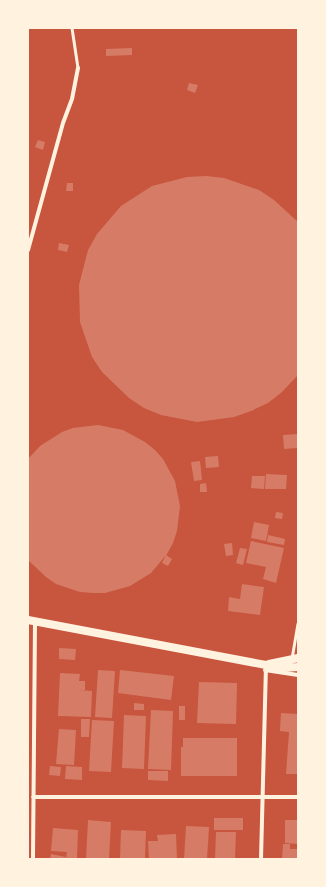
<svg xmlns="http://www.w3.org/2000/svg" width="326" height="887" font-family="Lato,sans-serif">
<style>
.building{fill:#d67c66}
.lines{fill:none;stroke-linecap:round;stroke-linejoin:round}
.service{stroke:#fff3e0;stroke-width:3}
.minor{stroke:#fff3e0;stroke-width:4}
.secondary{stroke:#fff3e0;stroke-width:8}
</style>
<rect width="100%" height="100%" fill="#c8553d"/>
<!-- building -->
<path class="building" d="M132 48V55L106 56V49Z
M189 83 198 85 195 93 187 90Z
M38 140 45 142 43 150 35 147Z
M206 176 224 178 259 190 274 200 298 222V375L282 392 268 403 251 411 234 417 197 422 161 415 144 408 129 398 102 372 92 357 80 322 79 285 88 250 97 234 121 206 152 186 187 177Z
M67 183H73V191H66Z
M59 243 69 245 67 252 58 250Z
M98 425 123 430 145 442 155 450 163 459 175 481 180 506 177 531 173 543 167 554 151 573 130 586 105 593H93L80 592 56 584 46 577 28 560V459L40 446 62 432 73 428Z
M298 434V448L284 449 283 435Z
M218 456 219 467 206 468 205 457Z
M200 461 202 480 194 481 191 462Z
M266 474 287 475 286 489H265Z
M252 476H265L264 489 251 488Z
M206 483 207 492H200V484Z
M276 512 283 513 282 519 275 518Z
M254 522 269 525 266 541 251 538Z
M268 535 285 539 284 545 267 542Z
M251 541 284 548 276 583 263 579 266 567 246 563Z
M232 543 233 555 226 556 224 544Z
M240 548 247 549 243 565 236 563Z
M166 555 172 559 168 566 162 563Z
M242 584 264 587 260 615 228 611 229 597 240 599Z
M59 648 76 649 75 660 59 659Z
M98 670 115 671 112 718 95 717Z
M120 670 174 676 171 700 118 693Z
M60 673 80 674 79 681H85V690H79L92 691 91 717 58 716Z
M199 682 237 683 236 724 197 723Z
M134 703 144 704V710H134Z
M179 706H185V720H179Z
M151 710 173 711 171 770 148 769Z
M281 713 298 714V774H286L289 732 280 731Z
M124 715 146 716 144 769 122 768Z
M81 719H90L89 737H81Z
M92 720 114 721 111 772 89 771Z
M59 729 76 730 74 765 56 764Z
M183 738H237V776H181V747H183Z
M50 766 61 767 60 776 49 775Z
M66 766 82 767V780L65 779Z
M148 771H168V781L148 780Z
M214 818H243V830H214Z
M88 820 111 822 109 859H86Z
M285 820H298V844L285 843Z
M186 826 209 827 207 859H184Z
M53 828 78 830 77 859 66 858 67 852 51 851Z
M121 830 146 831 145 859H120Z
M216 832H236L235 859H215Z
M176 834 177 859H149L148 841H158L157 835Z
M283 844H290V849H298V859H282Z
M51 854 66 857 65 859H50Z"/>
<g class="lines">
<!-- service -->
<path class="service" d="M72 28 78 68
M292 659 298 624"/>
<!-- minor -->
<path class="minor" d="M28 250 63 123 72 99 78 68
M265 670 298 675
M33 797H298
M33 859 35 622
M261 859 266 665"/>
<!-- secondary -->
<path class="secondary" d="M28 620 266 665 284 668 298 667
M269 664 298 658"/>
</g>
<!-- border -->
<rect width="326" height="887" fill="none" stroke="#fff3e0" stroke-width="58"/>
</svg>
